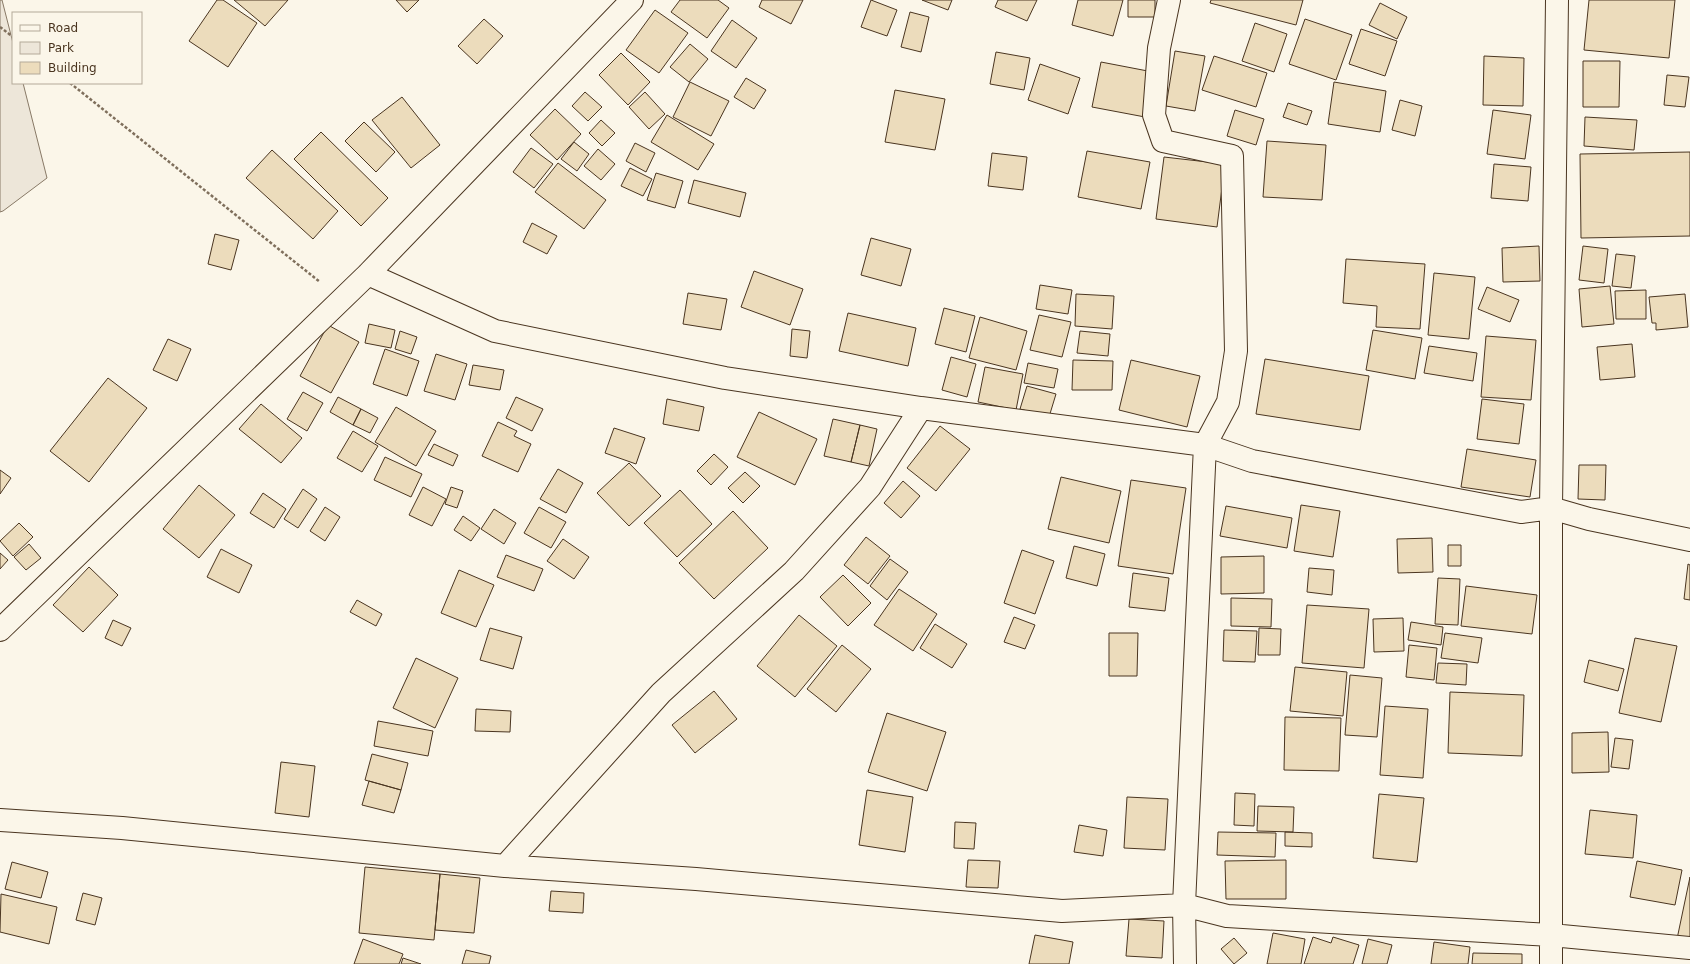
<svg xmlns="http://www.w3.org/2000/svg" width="1690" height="964" font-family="'DejaVu Sans',sans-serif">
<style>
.green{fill:#ede6d9;stroke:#887966}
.building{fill:#ecdcbc;stroke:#4a3520}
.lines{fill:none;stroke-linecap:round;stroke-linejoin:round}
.minor-casing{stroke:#4a3520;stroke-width:24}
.path{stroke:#7f6f5c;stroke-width:2.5;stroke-dasharray:3 2;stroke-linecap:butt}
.minor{stroke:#fbf6e9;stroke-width:22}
</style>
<rect width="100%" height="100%" fill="#fbf6e9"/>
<!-- green -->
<path class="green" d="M0 0H2L13 43V83H23L47 178 3 211 0 212Z"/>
<!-- building -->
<path class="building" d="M217 0H223L257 23 228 67 189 41Z
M234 0H288L265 26Z
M396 0H419L407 12Z
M680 0H718L729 8 707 38 671 12Z
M762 0H803L791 24 759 7Z
M871 0 897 10 887 36 861 27Z
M922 0H952L948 10Z
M998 0H1037L1027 21 995 7Z
M1078 0H1123L1113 36 1072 25Z
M1128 0H1155V17H1128Z
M1211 0H1303L1296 25 1210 3Z
M1589 0H1675L1669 58 1584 50Z
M1380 3 1407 17 1397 39 1369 25Z
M655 10 688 33 659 73 626 50Z
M910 12 929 17 921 52 901 47Z
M484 19 503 36 477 64 458 46Z
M1305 19 1352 35 1336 80 1289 64Z
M732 20 757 38 736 68 711 51Z
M1255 23 1287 34 1274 72 1242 61Z
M1361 29 1397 41 1385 76 1349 64Z
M690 44 708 59 689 82 670 67Z
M1175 51 1205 56 1195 111 1166 106Z
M996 52 1030 58 1024 90 990 84Z
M621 53 650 82 628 105 599 75Z
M1214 56 1267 73 1256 107 1202 90Z
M1484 56 1524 58 1523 106 1483 105Z
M1583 61H1620L1619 107H1583Z
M1101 62 1153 72 1145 117 1092 107Z
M1040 64 1080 78 1068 114 1028 100Z
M1667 75 1689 77 1685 107 1664 105Z
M746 78 766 90 754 109 734 97Z
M690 82 729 101 711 136 673 117Z
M1334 82 1386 91 1380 132 1328 124Z
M895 90 945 99 935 150 885 142Z
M585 92 602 107 588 121 572 106Z
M645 92 665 114 649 129 629 107Z
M402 97 440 145 411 168 372 120Z
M1400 100 1422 106 1415 136 1392 130Z
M1288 103 1312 111 1307 125 1283 117Z
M555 109 581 134 557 160 530 135Z
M1235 110 1264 119 1256 145 1227 136Z
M1493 110 1531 115 1525 159 1487 154Z
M667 115 714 144 698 170 651 142Z
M1585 117 1637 120 1634 150 1584 146Z
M601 120 615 133 602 146 589 133Z
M364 122 395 152 376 172 345 141Z
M321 132 388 198 361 226 294 159Z
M1267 141 1326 145 1322 200 1263 197Z
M574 142 589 154 577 171 561 159Z
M635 143 655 153 646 172 626 161Z
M531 148 553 164 534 188 513 172Z
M598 149 615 164 601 180 584 166Z
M272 150 338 211 313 239 246 178Z
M1087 151 1150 162 1141 209 1078 197Z
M1690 152V236L1581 238 1580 154Z
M992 153 1027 157 1023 190 988 186Z
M1164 157 1225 164 1217 227 1156 219Z
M558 163 606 200 584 229 535 192Z
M1494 164 1531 167 1528 201 1491 198Z
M630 168 652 179 643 196 621 186Z
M656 173 683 181 675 208 647 200Z
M694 180 746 193 740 217 688 203Z
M532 223 557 236 547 254 523 242Z
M215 234 239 240 231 270 208 264Z
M871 238 911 249 901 286 861 275Z
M1539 246 1540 281 1503 282 1502 248Z
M1583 246 1608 249 1604 283 1579 280Z
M1616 254 1635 256 1631 288 1612 286Z
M1346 259 1425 264 1420 329 1376 327 1377 306 1343 303Z
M754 271 803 289 790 325 741 307Z
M1434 273 1475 277 1469 339 1428 335Z
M1040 285 1072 290 1068 314 1036 309Z
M1610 286 1614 324 1582 327 1579 289Z
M1487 287 1519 300 1510 322 1478 309Z
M1646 290V319H1616L1615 291Z
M688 293 727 299 721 330 683 324Z
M1076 294 1114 296 1112 329 1075 326Z
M1685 294 1688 327 1656 330V323H1652L1649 297Z
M944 308 975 316 966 352 935 344Z
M848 313 916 328 908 366 839 351Z
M1039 315 1071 322 1062 357 1030 350Z
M980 317 1027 331 1016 370 969 358Z
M369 324 395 330 391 348 365 343Z
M328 325 359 342 331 393 300 376Z
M792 329 810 331 807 358 790 356Z
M1373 330 1422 338 1415 379 1366 370Z
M400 331 417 337 411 354 395 349Z
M1080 331 1110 334 1108 356 1077 353Z
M1486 336 1536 340 1531 400 1481 397Z
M168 339 191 349 177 381 153 370Z
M1632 344 1635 377 1600 380 1597 347Z
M1429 346 1477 353 1473 381 1424 373Z
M385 349 419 361 407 396 373 384Z
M436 354 467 364 455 400 424 391Z
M951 357 976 364 967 397 942 390Z
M1265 359 1369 376 1360 430 1256 414Z
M1073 360 1113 361 1112 390H1072Z
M1131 360 1200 376 1187 427 1119 410Z
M1028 363 1058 369 1054 388 1024 383Z
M473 365 504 370 500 390 469 385Z
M985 367 1023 374 1016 410 978 402Z
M108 378 147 408 89 482 50 451Z
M1027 386 1056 394 1049 417 1020 409Z
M303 392 323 403 307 431 287 419Z
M338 397 361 409 353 425 330 412Z
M516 397 543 409 532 431 506 418Z
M667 399 704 407 699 431 663 424Z
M1482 399 1524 404 1519 444 1477 439Z
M261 404 302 438 281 463 239 429Z
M396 407 436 431 416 466 375 442Z
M361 409 378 418 370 433 353 425Z
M759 412 817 439 795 485 737 457Z
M833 419 860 425 851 462 824 456Z
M498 422 517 431 514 436 531 444 518 472 482 456Z
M860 425 877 429 869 466 851 462Z
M940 426 970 449 936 491 907 468Z
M614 428 645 438 636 464 605 453Z
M353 431 378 446 362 472 337 458Z
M434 444 458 455 453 466 428 455Z
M1467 449 1536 460 1530 497 1461 487Z
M714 454 728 467 711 485 697 471Z
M385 457 422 474 411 497 374 480Z
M629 463 661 496 629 526 597 493Z
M1579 465H1606L1605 500 1578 499Z
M558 469 583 483 566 513 540 499Z
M0 470 11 478 0 494Z
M745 472 760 486 743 503 728 488Z
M1061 477 1121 491 1109 543 1048 529Z
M1131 480 1186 488 1173 574 1118 566Z
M903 481 920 496 901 518 884 503Z
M199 485 235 515 199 558 163 529Z
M423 487 446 499 432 526 409 515Z
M451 487 463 491 457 508 445 504Z
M303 489 317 499 298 528 284 519Z
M680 490 712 524 677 557 644 523Z
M263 493 286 509 274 528 250 513Z
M1301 505 1340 511 1333 557 1294 551Z
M1226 506 1292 518 1287 548 1220 536Z
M325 507 340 517 325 541 310 531Z
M539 507 566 522 551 548 524 533Z
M494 509 516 523 504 544 481 529Z
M733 511 768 548 714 599 679 563Z
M463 516 480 528 471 541 454 530Z
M19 523 33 537 13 556 0 541Z
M866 537 890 556 868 584 844 565Z
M1432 538 1433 572 1398 573 1397 539Z
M563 539 589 557 574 579 547 561Z
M29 544 41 558 26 570 14 557Z
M1448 545H1461V566H1448Z
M1074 546 1105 554 1097 586 1066 578Z
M221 549 252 565 239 593 207 577Z
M1022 550 1054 561 1035 614 1004 603Z
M0 553 8 560 0 569Z
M506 555 543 569 534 591 497 577Z
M1264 556V593L1221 594V557Z
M890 559 908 572 887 600 870 586Z
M1688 564 1690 565V600L1684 599Z
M89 567 118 595 83 632 53 605Z
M1309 568 1334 570 1332 595 1307 592Z
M459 570 494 585 476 627 441 613Z
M1133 573 1169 578 1165 611 1129 607Z
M843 575 871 603 848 626 820 597Z
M1438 578 1460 579 1458 625 1435 624Z
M1466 586 1537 595 1532 634 1461 626Z
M899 589 937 614 913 651 874 625Z
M1231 598 1272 599 1271 627 1231 626Z
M357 600 382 614 376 626 350 612Z
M1307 605 1369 609 1364 668 1302 663Z
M799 615 837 646 795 697 757 666Z
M1014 617 1035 625 1025 649 1004 642Z
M1403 618 1404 651 1374 652 1373 619Z
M113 620 131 628 122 646 105 638Z
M1411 622 1443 627 1441 645 1408 640Z
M935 624 967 644 952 668 920 648Z
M490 628 522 637 513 669 480 660Z
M1259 628 1281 629 1280 655H1258Z
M1224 630 1257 631 1255 662 1223 661Z
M1109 633H1138L1137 676H1109Z
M1445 633 1482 638 1478 663 1441 658Z
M1635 638 1677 646 1661 722 1619 713Z
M842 645 871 669 836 712 807 689Z
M1409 645 1437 648 1434 680 1406 677Z
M416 658 458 678 435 728 393 708Z
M1589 660 1624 669 1618 691 1584 682Z
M1438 663 1467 664 1466 685 1436 683Z
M1295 667 1347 672 1343 716 1290 711Z
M1350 675 1382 678 1377 737 1345 735Z
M714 691 737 719 695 753 672 725Z
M1450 692 1524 695 1522 756 1448 753Z
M1385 706 1428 709 1423 778 1380 775Z
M476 709 511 711 510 732 475 731Z
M887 713 946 732 927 791 868 772Z
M1285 717 1341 718 1339 771 1284 770Z
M378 721 433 731 428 756 374 746Z
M1608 732 1609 772 1572 773V733Z
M1615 738 1633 740 1629 769 1611 767Z
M372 754 408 763 401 790 365 780Z
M281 762 315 766 309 817 275 813Z
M369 781 401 790 394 813 362 805Z
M867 790 913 797 905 852 859 845Z
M1235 793 1255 794 1254 826 1234 825Z
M1379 794 1424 798 1417 862 1373 858Z
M1127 797 1168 799 1165 850 1124 848Z
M1258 806 1294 807 1293 832 1257 831Z
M1590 810 1637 815 1633 858 1585 854Z
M955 822 976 823 974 849 954 848Z
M1079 825 1107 830 1103 856 1074 852Z
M1218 832 1276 833 1275 857 1217 855Z
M1285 832 1312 833V847L1285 846Z
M968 860 1000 861 998 888 966 887Z
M1286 860V899H1226L1225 861Z
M1637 861 1682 870 1675 905 1630 897Z
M12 862 48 872 41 898 5 889Z
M365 867 440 874 434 940 359 933Z
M440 874 480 878 474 933 435 930Z
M1690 877V942L1677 939Z
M551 891 584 893 583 913 549 911Z
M83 893 102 898 95 925 76 920Z
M1 894 57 907 49 944 0 932Z
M1129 919 1164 921 1162 958 1126 956Z
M1273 933 1305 939 1301 964H1267Z
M1035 935 1073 942 1069 964H1029Z
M1313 937 1331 943 1333 937 1359 945 1353 964H1304Z
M1234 938 1247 953 1234 964 1221 949Z
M363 939 403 954 399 964H354Z
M1368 939 1392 945 1387 964H1362Z
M1434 942 1470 947 1468 964H1431Z
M466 950 491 956 489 964H462Z
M1473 953 1522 954V964H1472Z
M403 958 421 964H401Z"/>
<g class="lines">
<!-- minor casing -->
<g class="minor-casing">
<path id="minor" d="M1169 0 1159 48 1154 115 1163 141 1232 156 1236 351 1228 402 1205 445 1184 905 1185 964
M368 274 495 331 725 378 921 408 1205 445 1252 461 1521 512 1551 508 1589 519 1690 540
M0 630 368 274 632 0
M0 820 122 828 505 866 696 879 1062 911 1184 905 1227 916 1551 935 1690 948
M505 866 661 693 794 571 870 487 921 408
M1551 964V508L1557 0"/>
</g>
<!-- path -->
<path class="path" d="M0 27 13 37
M70 83 320 282"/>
<!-- minor -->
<use href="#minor" class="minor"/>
</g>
<!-- legend -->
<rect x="12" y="12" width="130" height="72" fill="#fbf6e9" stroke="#b4a999"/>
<rect x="20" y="25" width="20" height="6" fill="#fbf6e9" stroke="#b4a999"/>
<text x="48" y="32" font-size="12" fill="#4a3520">Road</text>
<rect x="20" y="42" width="20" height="12" fill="#ede6d9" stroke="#b4a999"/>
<text x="48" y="52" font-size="12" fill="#4a3520">Park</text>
<rect x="20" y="62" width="20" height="12" fill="#ecdcbc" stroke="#b4a999"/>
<text x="48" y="72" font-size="12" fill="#4a3520">Building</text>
</svg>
